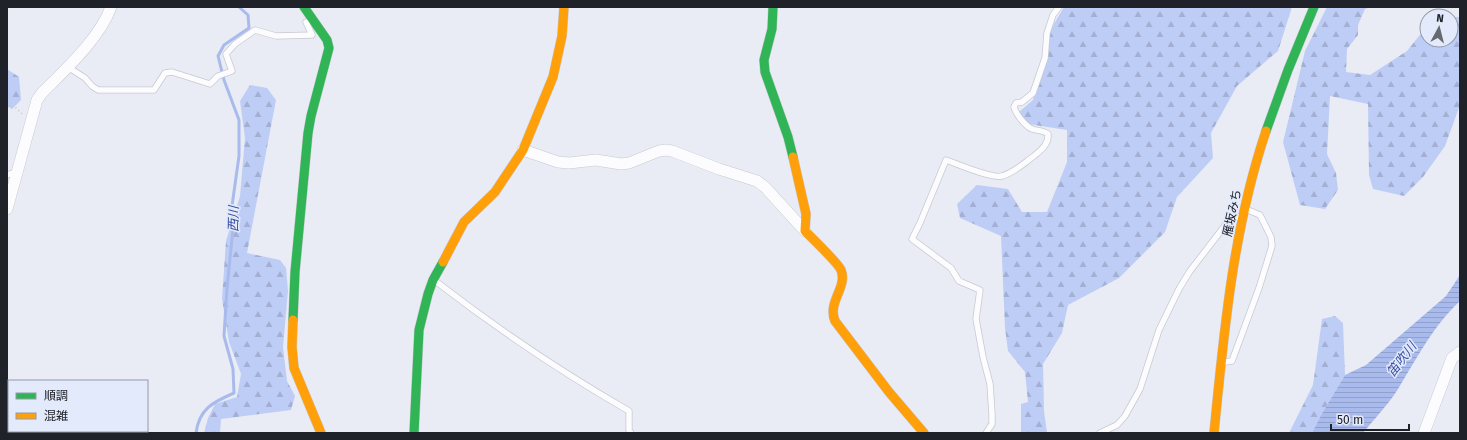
<svg xmlns="http://www.w3.org/2000/svg" width="1467" height="440" font-family="'Fira Sans','Noto Sans JP',sans-serif">
<style>
.forest{fill:url(#forest-firs)}
.water{fill:url(#water-rules)}
.lines{fill:none;stroke-linecap:round;stroke-linejoin:round}
.stream{stroke:#a9baed;stroke-width:3}
.lane-casing{stroke:#c6c9d0;stroke-width:7}
.street-casing{stroke:#c6c9d0;stroke-width:12}
.fast-casing{stroke:#c6c9d0;stroke-width:10}
.slow-casing{stroke:#c6c9d0;stroke-width:10}
.path{stroke:#cccdd0;stroke-width:2;stroke-dasharray:1 3;stroke-linecap:butt}
.lane{stroke:#fcfcfe;stroke-width:5.5}
.street{stroke:#fcfcfe;stroke-width:11}
.fast{stroke:#30b455;stroke-width:9}
.slow{stroke:#ff9f0a;stroke-width:9}
.labels{text-anchor:middle;stroke-width:3;stroke-linejoin:round;paint-order:stroke}
.street-label{font-size:12px;fill:#202229;stroke:#e3eafb}
.water-label{font-size:13px;font-style:italic;fill:#3a4f9f;stroke:#e3eafb}
</style>
<defs>
<pattern id="forest-firs" width="22" height="20" patternUnits="userSpaceOnUse"><rect width="22" height="20" fill="#becdf6"/><path d="M5 1l3.5 6h-7zM16 11l3.5 6h-7z" fill="#a3b0d3"/></pattern>
<pattern id="water-rules" width="6" height="5" patternUnits="userSpaceOnUse"><rect width="6" height="5" fill="#a9baed"/><path d="M0 2.5h6" fill="none" stroke="#91a0cb"/></pattern>
</defs>
<rect width="100%" height="100%" fill="#e9ecf5"/>
<!-- forest -->
<path class="forest" d="M1064 7H1292L1278 51 1237 86 1211 133 1213 158 1177 197 1165 232 1119 278 1068 305 1062 333 1043 364 1044 411 1047 433H1021V404L1028 402 1025 372 1008 351 1005 328 1001 236 960 218 957 204 977 185 1008 189 1022 212H1047L1067 162V130L1028 124 1019 112 1033 100 1052 27Z
M1327 7H1371L1365 9 1358 25V35L1347 49 1346 72 1370 75 1407 51 1427 26V40H1451V17H1460V105L1445 146 1423 177 1404 196 1373 189 1369 175 1368 104 1330 96 1327 154 1336 173 1338 190 1325 209 1300 205 1283 142 1305 51Z
M7 69 19 77 21 100 12 109 7 106Z
M250 85 267 88 276 100 247 253 280 260 286 268 288 291 283 347 287 381 295 396 291 410 221 419 220 433H204L208 418 215 404 237 397 241 374 229 342 222 299 226 241 240 196 245 138 240 101Z
M1335 316 1343 323 1345 375 1321 415 1312 433H1289L1313 385 1322 319Z"/>
<!-- water -->
<path class="water" d="M1460 275V301C1433 326 1417 358 1398 389 1388 405 1374 419 1363 433H1312L1321 415 1345 375 1366 365 1446 296Z"/>
<g class="lines">
<!-- stream -->
<path class="stream" d="M196 433C199 409 213 402 234 393L233 369 224 336 227 288 234 219 231 213 239 156V120L224 80 218 56 224 45 249 28 248 15 239 7"/>
<!-- lane casing -->
<g class="lane-casing">
<path id="lane" d="M68 67 85 78 92 86 98 90H154L165 73 172 72 210 84 218 76 232 71 226 54 235 44 255 30 276 36 312 35 306 22
M7 175 18 171
M434 280C496 328 561 372 629 411V430L631 433
M1225 362 1232 361 1259 288 1272 246 1271 237 1260 215 1248 210
M986 433 992 424V414L990 384 983 357 976 319 980 290 959 281 951 268 912 239 920 223 946 160C957 164 992 179 1002 176 1014 173 1024 163 1034 156 1041 150 1049 144 1048 134 1043 130 1038 131 1032 129 1025 126 1016 114 1014 107L1016 103 1022 102 1033 93 1045 58 1047 33 1053 15 1059 7
M1100 433 1117 425 1125 416 1140 389 1159 330 1179 289 1190 271 1230 219 1239 217"/>
</g>
<!-- street casing -->
<g class="street-casing">
<path id="street" d="M523 150 558 162 569 163 596 160 621 164 629 163 659 151 666 150 672 151 719 169 757 181 765 187 805 231
M7 209 37 100 42 93C65 70 100 38 111 7
M1424 433 1452 358 1460 352"/>
</g>
<!-- fast casing -->
<g class="fast-casing">
<path id="fast" d="M773 7 772 29 764 60 765 72 788 137 793 157
M1266 131 1288 70 1314 7
M293 320 295 272 308 133 311 116 329 48 327 40 304 7
M414 433 419 330 428 294 433 280 443 262"/>
</g>
<!-- slow casing -->
<g class="slow-casing">
<path id="slow" d="M793 157 806 214 805 231C812 238 838 263 841 270 848 287 827 302 835 321L889 392 924 433
M443 262 464 222 495 192 523 150 553 77 562 36 564 7
M293 320 292 347 294 368 321 433
M1214 433C1224 331 1233 229 1266 131"/>
</g>
<!-- path -->
<path class="path" d="M7 99 23 115"/>
<!-- lane -->
<use href="#lane" class="lane"/>
<!-- street -->
<use href="#street" class="street"/>
<!-- fast -->
<use href="#fast" class="fast"/>
<!-- slow -->
<use href="#slow" class="slow"/>
</g>
<g class="labels">
<!-- street labels -->
<g class="street-label">
<text transform="translate(1232 213) rotate(-78)" y="4">雁坂みち</text>
</g>
<!-- water labels -->
<g class="water-label">
<text transform="translate(233 219) rotate(-89)" y="5">西川</text>
<text transform="translate(1401 359) rotate(-52)" y="5">笛吹川</text>
</g>
</g>
<!-- border -->
<rect width="1467" height="440" fill="none" stroke="#202229" stroke-width="16"/>
<!-- legend -->
<rect x="8" y="380" width="140" height="52" fill="#e3eafb" stroke="#959aa7"/>
<rect x="16" y="393" width="20" height="6" fill="#30b455" stroke="#959aa7"/>
<text x="44" y="400" font-size="12" fill="#202229">順調</text>
<rect x="16" y="413" width="20" height="6" fill="#ff9f0a" stroke="#959aa7"/>
<text x="44" y="420" font-size="12" fill="#202229">混雑</text>
<!-- north arrow -->
<g transform="translate(1439 28) rotate(7)"><circle r="19" fill="#e3eafb" stroke="#959aa7"/>
<path d="M0-3L7 15L0 10L-7 15Z" fill="#666970"/>
<text y="-6" font-size="11" font-weight="bold" text-anchor="middle" fill="#202229">N</text>
</g>
<!-- scale -->
<path d="M1331 424v6h78v-6" fill="none" stroke="#202229" stroke-width="2"/>
<text x="1337" y="424" font-size="12" fill="#202229" stroke="#e3eafb" stroke-width="3" paint-order="stroke">50 m</text>
</svg>
